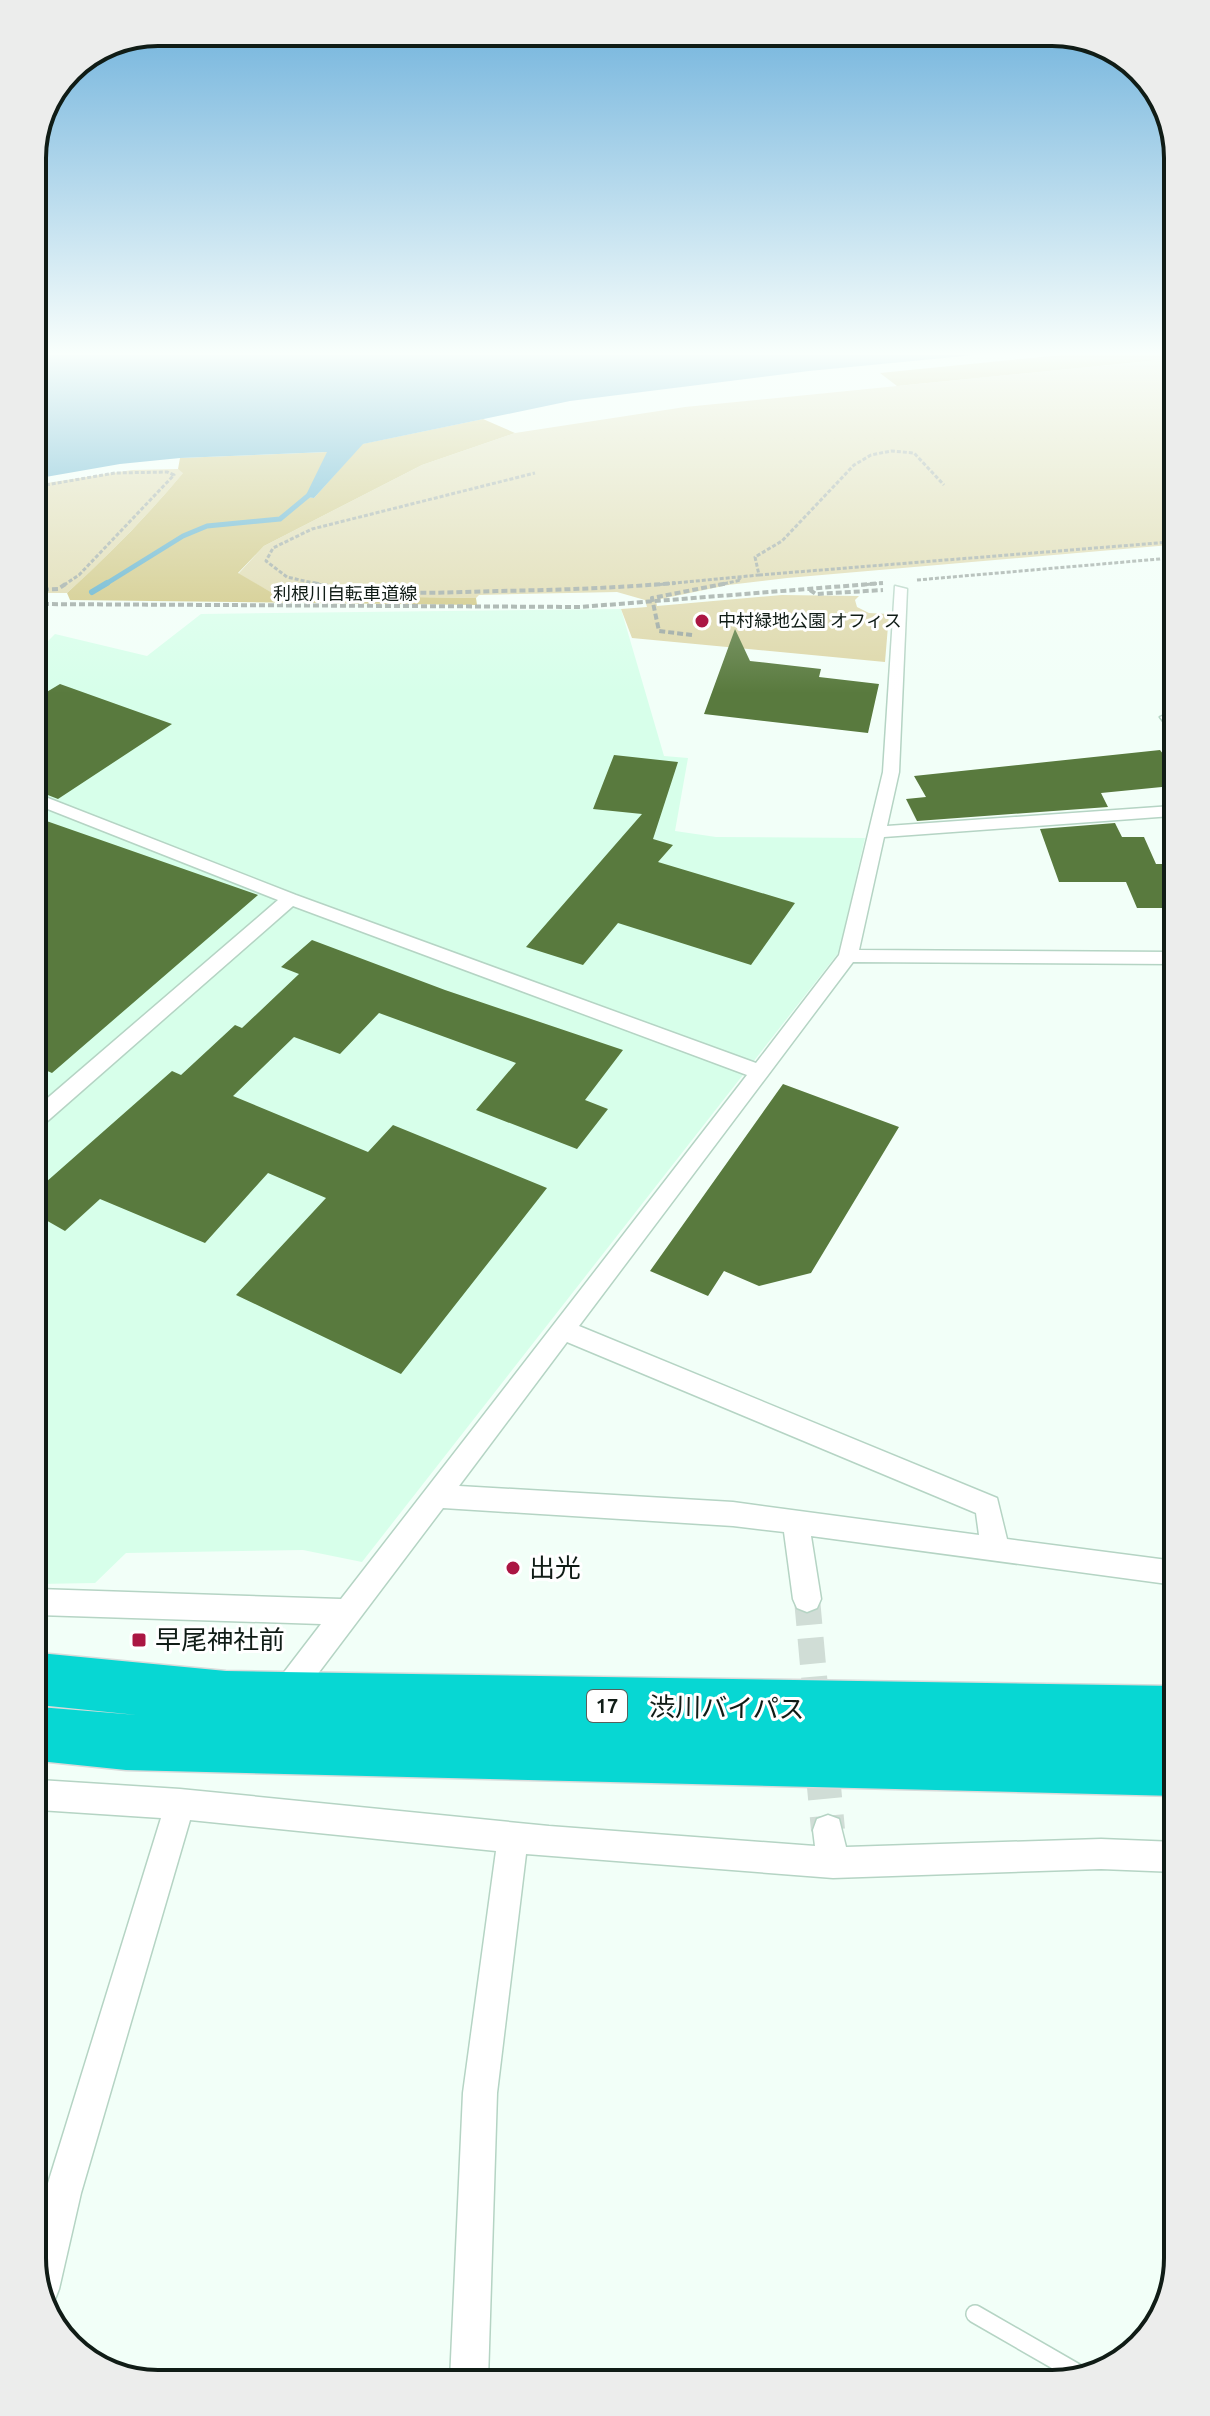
<svg xmlns="http://www.w3.org/2000/svg" width="1210" height="2416" font-family="Ubuntu,'Noto Sans JP',sans-serif">
<style>
.built{fill:#d7ffea}
.green{fill:#ddd7a8}
.forest{fill:#cdc37a}
.water{fill:#53aac8}
.lines{fill:none;stroke-linecap:round;stroke-linejoin:round}
.stream-far1{stroke:#53aac8;stroke-width:5}
.stream{stroke:#53aac8;stroke-width:6}
.building{fill:#597a3e}
.street-tunnel-far1{stroke:#d0ddd6;stroke-width:26;stroke-dasharray:26 13;stroke-linecap:butt}
.street-tunnel{stroke:#d0ddd6;stroke-width:34;stroke-dasharray:34 17;stroke-linecap:butt}
.lane-casing{stroke:#b5d4c4;stroke-width:20}
.street-casing{stroke:#b5d4c4;stroke-width:3}
.highway-casing{stroke:#d9dbda;stroke-width:3}
.path-far1{stroke:#98a49e;stroke-width:3;stroke-dasharray:4 2;stroke-linecap:butt}
.path{stroke:#98a49e;stroke-width:4;stroke-dasharray:6 3;stroke-linecap:butt}
.lane{stroke:#fff;stroke-width:17}
.street{fill:#fff;fill-rule:evenodd}
.highway{fill:#07d7d3;fill-rule:evenodd}
.poi-dot{fill:#ab1643;stroke:#fff;stroke-width:3}
.labels{text-anchor:middle;stroke-width:6;stroke-linejoin:round;paint-order:stroke}
.far-street-label{font-size:18px;fill:#101c16;stroke:#fff}
.far-poi-label{font-size:18px;fill:#101c16;stroke:#fff;text-anchor:start}
.shield{fill:#fff;stroke:#58605c;stroke-width:2}
.shield-label{font-size:20px;font-weight:bold;fill:#101c16}
.near-poi-label{font-size:26px;fill:#101c16;stroke:#fff;text-anchor:start}
.near-street-label{font-size:26px;fill:#101c16;stroke:#fff}
.rim{fill:none;stroke:#101c16;stroke-width:4}
</style>
<rect width="100%" height="100%" fill="#f2fff8"/>
<!-- built -->
<path class="built" d="M621 609 664 756 688 758 675 831 716 837 865 838 839 952 362 1562 303 1550 126 1553 95 1583 38 1584 34 655 55 634 147 656 201 614Z"/>
<!-- green -->
<path class="green" d="M1170 359V545L787 578 728 585 656 600 657 606 782 595 859 596 855 600 857 607 869 613 889 614 885 662 632 638 621 609 647 607 645 600 617 592 479 595 476 598 276 595 238 574 264 546 422 465 515 433 685 407Z
M178 469 184 472C147 516 109 555 67 593H34V485L132 470Z"/>
<!-- forest -->
<path class="forest" d="M1062 355H1170V359L897 386 880 373Z
M483 419 515 433 422 465 264 546 238 573 276 595 476 598 477 605 70 600 67 593C109 555 147 516 183 473L178 469 180 458 328 452 306 497 314 498 362 444Z"/>
<!-- water -->
<path class="water" d="M33 355H975L809 371 570 401 363 444 314 498 305 497 327 452 180 458 120 464 34 479Z"/>
<g class="lines">
<!-- stream-far1 -->
<path class="stream-far1" d="M104 585 183 536 207 526 280 519 315 490"/>
<!-- stream -->
<path class="stream" d="M92 592 107 583"/>
</g>
<!-- building -->
<path class="building" d="M735 629 750 661 821 669 819 677 879 684 868 733 704 714Z
M60 684 172 724 58 799 35 790V699Z
M1160 750 1171 764 1172 786 1101 793 1108 807 917 821 906 799 926 797 914 776Z
M614 755 678 762 653 839 673 845 658 862 795 903 751 965 618 923 583 965 526 947 642 814 593 809Z
M35 817 258 895 52 1073 36 1066Z
M1115 823 1122 837H1144L1156 864H1172V908H1137L1126 882H1059L1040 829Z
M312 940 445 990 623 1050 585 1100 608 1109 577 1149 476 1110 516 1063 379 1013 340 1054 294 1037 233 1096 368 1152 393 1125 547 1188 401 1374 236 1295 326 1198 268 1173 205 1243 100 1199 65 1231 37 1215V1190L172 1071 181 1075 235 1025 242 1028 299 974 281 967Z
M783 1084 899 1127 811 1273 759 1286 724 1271 708 1296 650 1271Z"/>
<g class="lines">
<!-- street-tunnel-far1 -->
<path class="street-tunnel-far1" d="M807 1599 817 1709
M821 1759 822 1767"/>
<!-- street-tunnel -->
<path class="street-tunnel" d="M822 1765 828 1830"/>
<!-- lane casing -->
<g class="lane-casing">
<path id="lane" d="M975 2314 1081 2375"/>
</g>
<!-- street casing -->
<g class="street-casing">
<path id="street" d="M895 586 907 589 899 772 887 826 1172 806V816L884 837 859 950 1172 952V964L853 962 579 1326 997 1498 1007 1539 1175 1561V1585L811 1536 821 1599 817 1608 807 1612 797 1608 793 1599 784 1532 733 1526 443 1508 295 1704 285 1708 275 1704 271 1694 275 1684 321 1624 38 1615V1589L341 1599 747 1075 293 906 43 1125 36 1127V1108L278 900 35 804V793L296 895 756 1063 839 955 883 772ZM567 1342 976 1513 979 1535 733 1502 459 1486Z
M1171 712V727L1166 725 1160 717Z
M39 1780 180 1789 549 1826 815 1846 813 1830 817 1819 828 1815 839 1819 846 1847 1101 1839 1176 1842V1872L1101 1869 833 1878 526 1854 497 2093 488 2380 450 2381 463 2093 496 1851 190 1820 81 2193 59 2289 54 2302 42 2307 41 2211 45 2193 161 1818 39 1810Z"/>
</g>
<!-- highway casing -->
<g class="highway-casing">
<path id="highway" d="M39 1653 226 1671 282 1672 1175 1686 1176 1796 126 1770 39 1761V1707L137 1715 39 1705Z"/>
</g>
<!-- path-far1 -->
<path class="path-far1" d="M34 487 115 473 167 472 174 475 79 575 64 585
M759 575 1170 542
M917 580 1171 558
M322 585 287 577 266 561 273 548 312 529 535 473
M654 585 759 575 755 557 782 541 854 465 871 455 891 451 914 453 944 485
M718 585 741 580 738 577
M861 585 883 583"/>
<!-- path -->
<path class="path" d="M313 583C374 596 435 593 497 591 557 590 616 588 675 583
M34 590 58 589 67 583
M810 590 816 594 883 590
M34 604 580 607 883 583
M692 635 659 631 652 598 728 583"/>
<!-- lane -->
<use href="#lane" class="lane"/>
<!-- street -->
<use href="#street" class="street"/>
<!-- highway -->
<use href="#highway" class="highway"/>
</g>
<!-- sky -->
<linearGradient id="sky" x2="0" y2="1"><stop stop-color="#6cb0db"/><stop offset="0.51" stop-color="#f9fffc"/><stop offset="1" stop-color="#f9fffc" stop-opacity="0"/></linearGradient>
<rect width="1210" height="693" fill="url(#sky)"/>
<!-- markers -->
<g class="poi-dot">
<circle cx="702" cy="621" r="8"/>
<circle cx="513" cy="1568" r="8"/>
<rect x="131" y="1632" width="16" height="16" rx="4"/>
</g>
<g class="labels">
<!-- far-street labels -->
<g class="far-street-label">
<text x="345" y="600">利根川自転車道線</text>
</g>
<!-- far-poi labels -->
<g class="far-poi-label">
<text x="718" y="627">中村緑地公園 オフィス</text>
</g>
<!-- shield labels -->
<rect class="shield" x="587" y="1690" width="40" height="32" rx="6"/>
<g class="shield-label">
<text x="607" y="1713">17</text>
</g>
<!-- near-poi labels -->
<g class="near-poi-label">
<text x="529" y="1577">出光</text>
<text x="155" y="1649">早尾神社前</text>
</g>
<!-- near-street labels -->
<g class="near-street-label">
<text transform="translate(727 1708) rotate(1)" y="9">渋川バイパス</text>
</g>
</g>
<!-- crop -->
<path d="M0 0H1210V2416H0ZM158 46H1052A112 112 0 0 1 1164 158V2258A112 112 0 0 1 1052 2370H158A112 112 0 0 1 46 2258V158A112 112 0 0 1 158 46Z" fill="#ecedec" fill-rule="evenodd"/>
<path class="rim" d="M158 46H1052A112 112 0 0 1 1164 158V2258A112 112 0 0 1 1052 2370H158A112 112 0 0 1 46 2258V158A112 112 0 0 1 158 46Z"/>
</svg>
